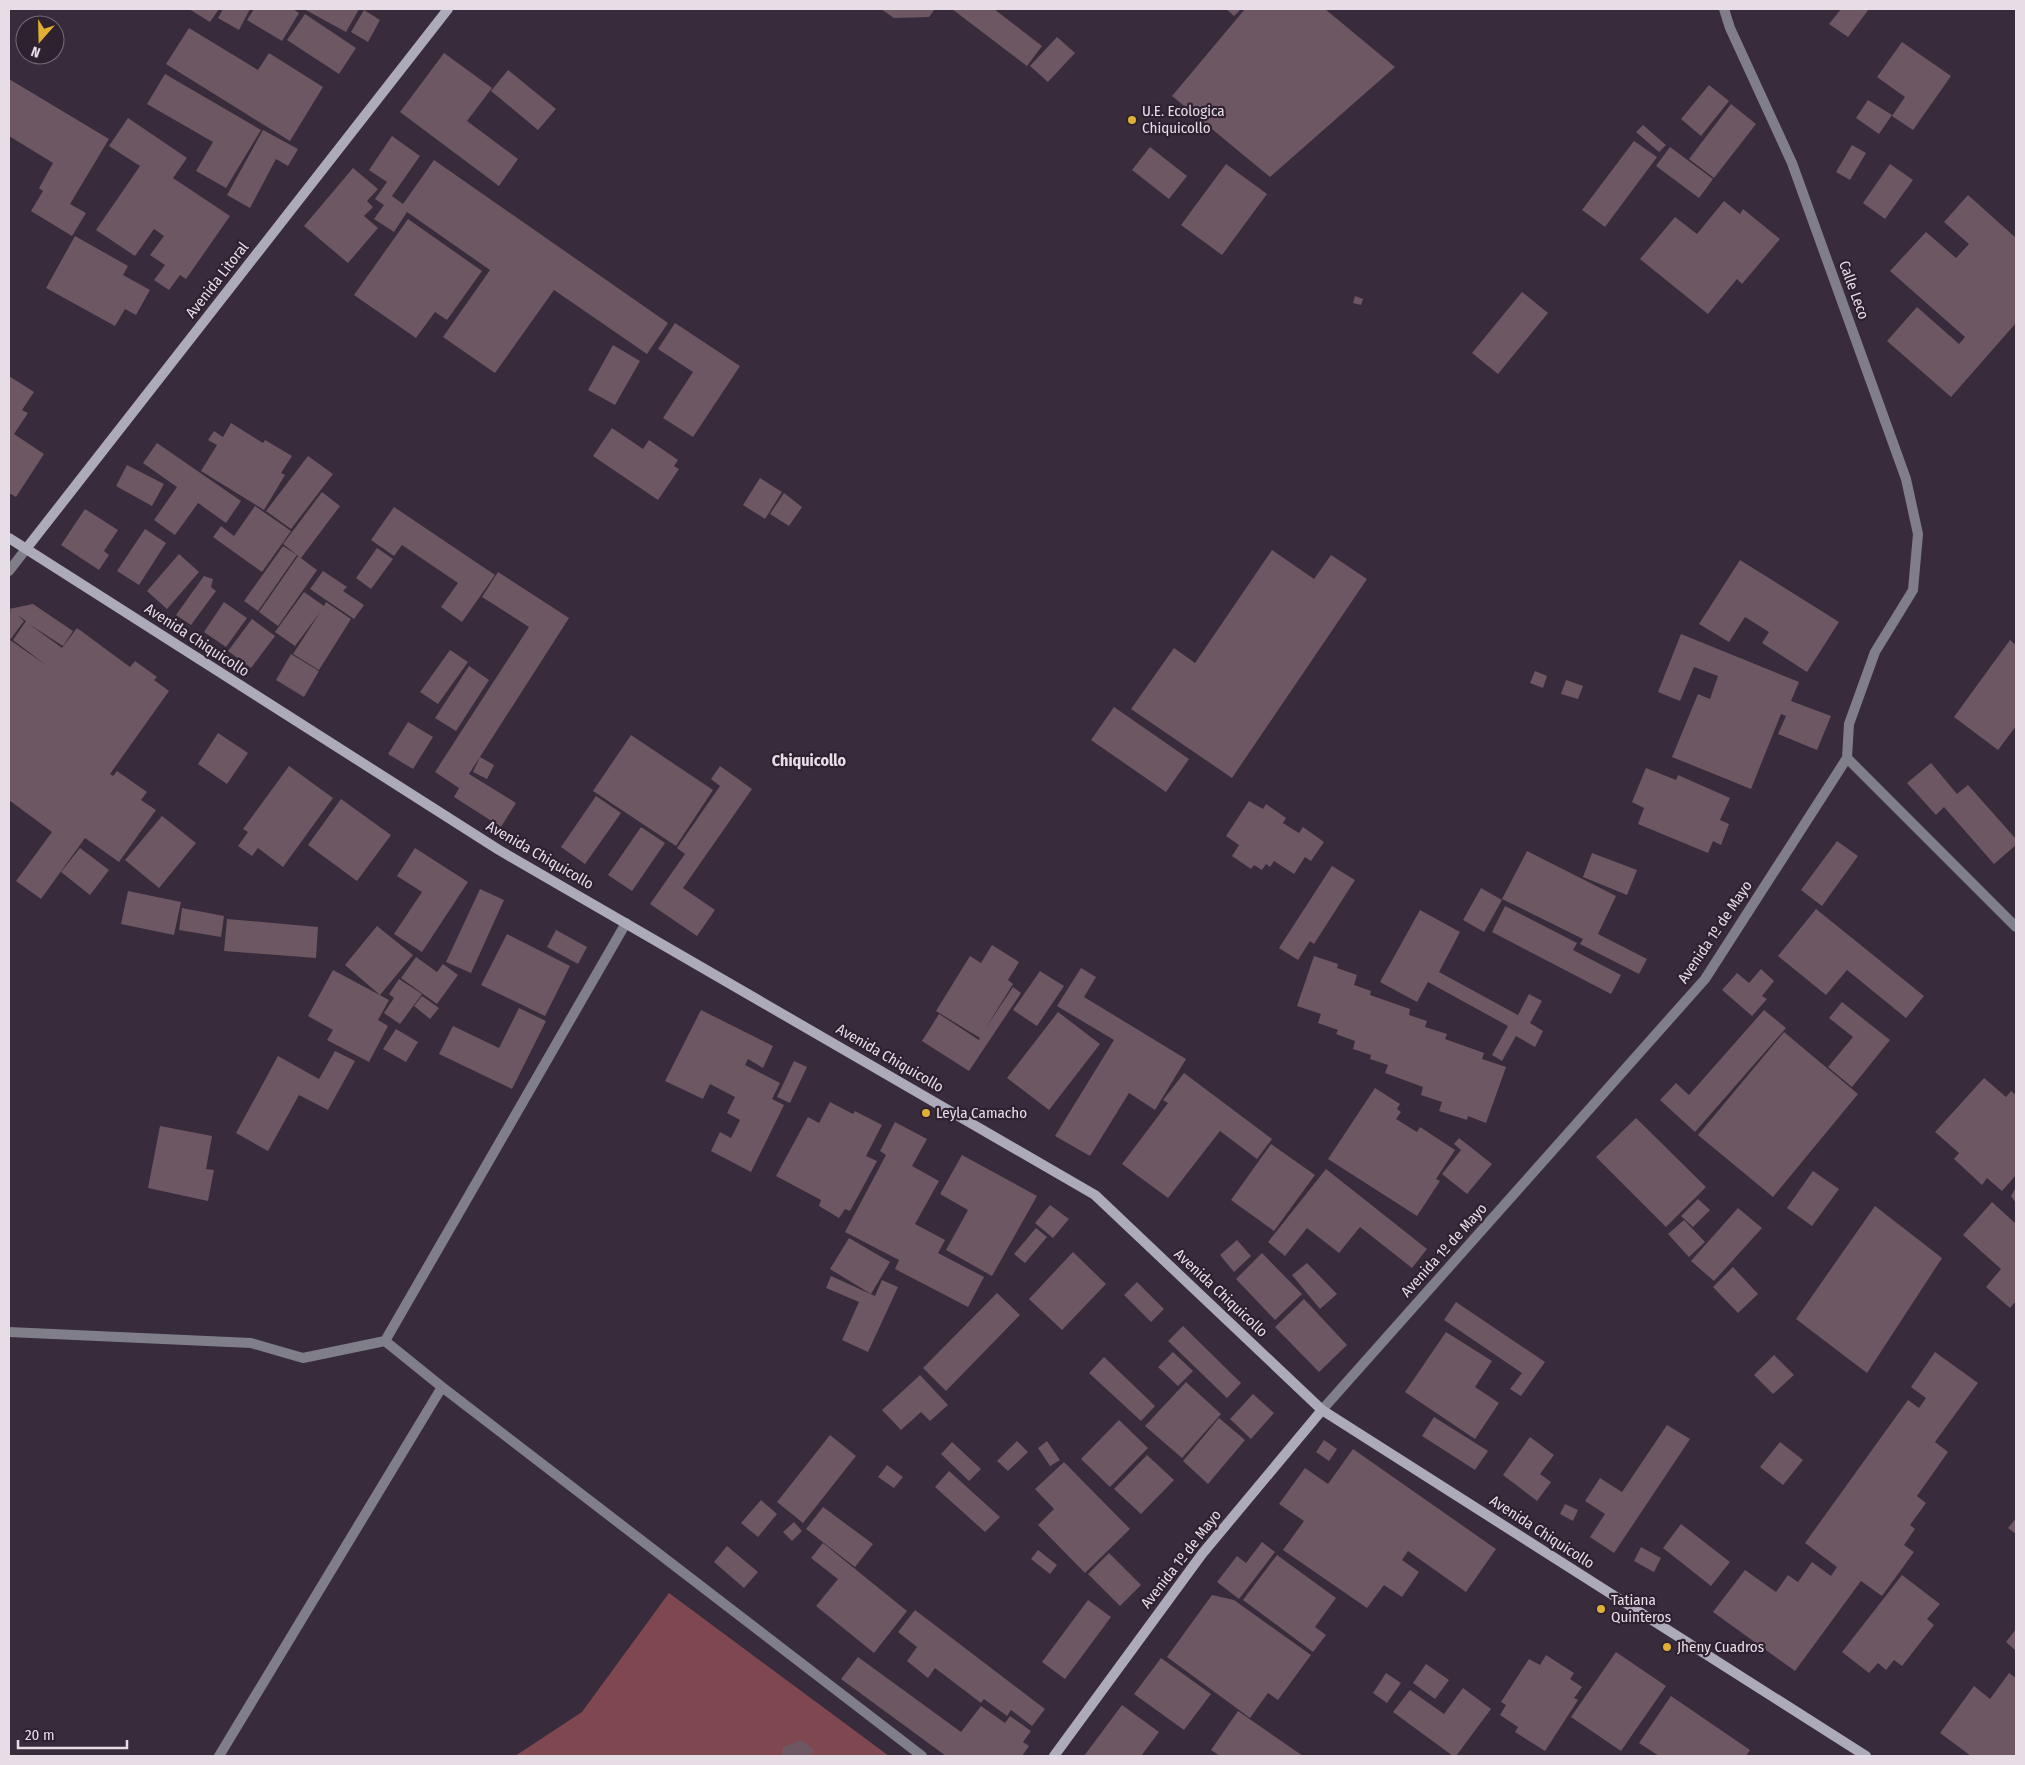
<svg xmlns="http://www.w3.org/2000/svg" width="2025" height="1765" font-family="'Fira Sans Condensed',sans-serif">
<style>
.green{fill:#7f4850}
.building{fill:#6d5763;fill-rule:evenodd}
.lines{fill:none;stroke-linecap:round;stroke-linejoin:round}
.street{stroke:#807e88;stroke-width:10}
.secondary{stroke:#adaaba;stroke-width:10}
.poi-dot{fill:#e1af34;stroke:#2e2130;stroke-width:2}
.labels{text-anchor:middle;stroke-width:4.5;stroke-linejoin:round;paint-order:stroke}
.poi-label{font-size:15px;fill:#e6dde7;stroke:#2e2130;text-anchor:start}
.street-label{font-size:15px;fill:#e6dde7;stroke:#2e2130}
.neighbourhood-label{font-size:16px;font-weight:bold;fill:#e6dde7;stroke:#2e2130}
</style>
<rect width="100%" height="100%" fill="#382b3b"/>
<!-- green -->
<path class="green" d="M669 1593 889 1756H515L582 1712Z"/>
<!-- building -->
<path class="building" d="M189 9H219L210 22Z
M223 9H250L239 30 218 18Z
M254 9H293L299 13 282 41 247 20Z
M304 9H359L346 32Z
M881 9H935L929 17 894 18Z
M952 9H994L1042 46 1027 66Z
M1226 9H1241L1234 16Z
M1245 9H1325L1395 67 1270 177 1172 96Z
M1841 9H1869L1848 37 1829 24Z
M364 10 380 20 368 42 351 32Z
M305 14 356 48 339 74 287 40Z
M189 28 258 70 269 53 323 87 290 141 166 64Z
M1057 37 1075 53 1048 82 1030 66Z
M1902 42 1951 76 1913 130 1892 116 1905 97 1877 77Z
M444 53 492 88 467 121 518 159 499 186 400 112Z
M508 70 556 109 538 130 491 91Z
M165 74 261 130 226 188 196 171 213 142 147 104Z
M9 79 109 139 70 204 86 213 72 236 31 211 43 191 39 188 53 163 9 136Z
M1709 85 1729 101 1701 136 1681 119Z
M1868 100 1892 115 1879 134 1856 118Z
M1731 104 1756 124 1714 178 1689 159Z
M128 118 187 158 173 178 230 216 186 279 180 275 169 290 154 280 165 265 150 255 164 236 154 229 135 256 96 230 140 166 109 146Z
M1643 125 1666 145 1659 152 1636 132Z
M263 130 298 149 288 166 276 159 250 208 227 195Z
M392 136 420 156 392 196 403 204 434 160 668 323 647 354 554 290 495 373 443 337 490 270 407 212 394 232 374 219 384 205 375 199 387 182 369 170Z
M1634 141 1657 157 1605 227 1582 210Z
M1852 145 1866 153 1850 180 1836 172Z
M1150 147 1187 176 1169 199 1132 170Z
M1670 147 1713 179 1699 198 1656 166Z
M1226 164 1267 194 1222 255 1181 225Z
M1890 164 1913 180 1885 219 1863 203Z
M353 168 378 189 367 201 373 207 364 216 378 228 348 263 304 226Z
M1968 195 2016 238V323L1951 397 1887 341 1917 307 1959 344 1965 337 1890 271 1926 232 1956 258 1969 244 1944 222Z
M1724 201 1740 214 1743 209 1780 239 1742 284 1737 279 1708 314 1640 259 1675 217 1697 234Z
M408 219 482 271 447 320 435 312 416 338 354 295Z
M75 236 128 266 123 275 150 290 136 315 125 309 115 326 46 288Z
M1522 292 1548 313 1498 374 1472 353Z
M1355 296 1363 299 1361 305 1353 303Z
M675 323 740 366 693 437 663 418 693 372 658 349Z
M613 345 640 361 615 405 588 390Z
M9 376 34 392 22 410 28 413 14 434 44 454 16 497 9 493Z
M231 423 263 443 265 440 292 456 281 473 285 475 264 510 201 471 217 445 208 440 214 431 223 437Z
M612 428 643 449 649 440 678 460 674 466 679 469 658 500 593 456Z
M157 443 241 501 226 523 198 503 175 535 154 520 177 487 143 463Z
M308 456 333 474 291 529 266 511Z
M127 465 164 484 152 506 116 486Z
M760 478 782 492 765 519 743 505Z
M322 492 340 506 301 558 283 544Z
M784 493 802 507 789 526 770 514Z
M255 506 291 531 262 572 213 537 221 526 234 536Z
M394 507 495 575 462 622 441 607 458 583 402 545 394 556 371 540Z
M85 509 118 530 104 551 109 555 99 570 61 545Z
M145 529 166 543 139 585 117 571Z
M283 546 297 555 258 611 244 601Z
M377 548 393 559 371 589 356 578Z
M1272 550 1314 579 1331 555 1367 579 1232 778 1131 709 1174 648 1195 663Z
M179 554 199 572 167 609 147 591Z
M298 556 317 570 278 626 259 612Z
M1740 560 1839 622 1807 672 1762 643 1769 632 1745 617 1729 642 1699 624Z
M323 571 347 587 343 591 364 605 354 619 310 589Z
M498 572 569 618 469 774 516 803 501 827 454 797 459 788 435 772 529 627 482 597Z
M204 576 213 579 211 587 216 591 191 625 176 615Z
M304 592 324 606 326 602 351 619 319 670 293 654 321 611 295 646 275 632Z
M224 602 247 618 226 647 204 632Z
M33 604 73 631 63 646 29 624 62 648 77 628 130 667 135 661 157 677 154 680 169 691 110 774 113 776 117 771 147 792 141 800 156 810 119 862 85 838 41 899 16 881 52 832 9 800V614L11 611 9 609ZM17 615 26 621 13 640 46 665 10 640 24 621Z
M252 619 275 636 251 668 228 651Z
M1681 634 1799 682 1791 701 1831 716 1817 750 1778 734 1786 716 1781 714 1751 789 1672 757 1698 694 1710 699 1718 676 1694 667 1680 701 1658 692Z
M2010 640 2016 645V726L1998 750 1954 717Z
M450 650 468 662 438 704 420 692Z
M291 654 319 671 304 697 276 680Z
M469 666 489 680 456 731 435 718Z
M1535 671 1547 676 1543 688 1530 683Z
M1566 680 1583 686 1578 699 1561 694Z
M1114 707 1189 759 1166 792 1091 740Z
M408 722 433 737 413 769 388 754Z
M218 733 248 753 227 784 198 764Z
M631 735 713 790 676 846 593 791Z
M480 757 494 765 487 779 473 772Z
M1931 763 1957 794 1968 785 2016 839V845L1994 864 1944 807 1936 815 1907 783Z
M289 766 333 798 283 867 258 848 252 856 238 846 248 832 243 829Z
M720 766 752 789 683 888 715 910 697 936 650 904 685 854 677 848 720 786 711 779Z
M1646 768 1676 780 1678 775 1730 798 1720 820 1729 824 1721 845 1713 841 1708 853 1638 824 1644 808 1632 802Z
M596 796 621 813 585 864 561 847Z
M341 799 391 835 357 881 308 845Z
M1249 801 1263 809 1266 804 1286 818 1283 823 1299 833 1303 827 1324 842 1311 861 1305 857 1294 874 1274 861 1270 867 1266 864 1262 870 1254 865 1251 869 1232 856 1239 845 1226 836Z
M162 816 196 843 159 888 125 860Z
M641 827 665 843 632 891 608 875Z
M1837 841 1858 856 1822 906 1801 890Z
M80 848 109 870 90 895 61 872Z
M415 848 468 882 422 952 394 934 422 892 397 876Z
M1527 851 1616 896 1598 934 1647 959 1639 974 1580 944 1583 939 1502 899Z
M1592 853 1637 870 1627 895 1583 877Z
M1332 866 1355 880 1314 944 1310 941 1298 960 1279 948Z
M1481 888 1502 900 1484 932 1463 920Z
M480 889 504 900 471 973 446 962Z
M128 891 181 902 174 935 121 924Z
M1505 906 1577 943 1573 950 1621 975 1611 994 1492 932Z
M182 908 224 916 221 937 179 930Z
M1816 909 1924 996 1906 1018 1847 970 1826 995 1778 956Z
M1420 910 1460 932 1439 972 1518 1015 1529 994 1542 1001 1530 1023 1543 1031 1535 1047 1516 1036 1502 1061 1492 1055 1508 1026 1428 982 1417 1002 1380 982Z
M227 919 318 927 316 958 224 951Z
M377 926 413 955 380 995 345 965Z
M556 930 587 947 578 964 547 947Z
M507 934 570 966 545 1016 481 985Z
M992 945 1019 962 1008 980 1013 984 985 1029 1013 987 1021 993 969 1071 922 1041 939 1014 979 1040 980 1038 936 1011 970 956 981 963Z
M1314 956 1338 964 1337 968 1357 975 1354 985 1371 991 1370 995 1410 1009 1409 1015 1427 1021 1425 1027 1447 1034 1445 1039 1484 1053 1482 1059 1506 1067 1486 1123 1468 1116 1467 1120 1439 1111 1442 1102 1421 1095 1423 1087 1385 1073 1388 1065 1370 1059 1371 1055 1353 1049 1355 1041 1336 1034 1338 1030 1318 1023 1321 1014 1297 1006Z
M416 957 437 972 443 964 458 975 437 1004 401 978Z
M1081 968 1096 977 1084 997 1186 1059 1155 1110 1129 1093 1090 1156 1055 1136 1114 1040 1057 1006Z
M1761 969 1774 981 1762 996 1767 999 1752 1016 1722 990 1737 973 1749 983Z
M333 970 389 1000 378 1020 388 1026 369 1062 327 1040 333 1030 308 1016Z
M1040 971 1064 986 1037 1026 1013 1010Z
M399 979 422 994 400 1024 384 1013 394 998 389 994Z
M422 996 439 1008 430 1019 414 1006Z
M1842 1002 1890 1040 1852 1087 1828 1067 1853 1037 1829 1018Z
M519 1008 546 1021 512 1089 439 1054 453 1026 499 1048Z
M701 1010 773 1046 763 1068 748 1059 745 1065 780 1083 772 1099 784 1105 751 1172 711 1151 720 1132 731 1138 740 1120 727 1113 735 1097 710 1084 703 1099 665 1081Z
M1764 1010 1786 1028 1695 1132 1660 1100 1676 1083 1689 1095Z
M1058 1012 1100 1044 1049 1110 1007 1078Z
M396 1029 418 1042 406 1062 383 1049Z
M1784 1032 1858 1094 1773 1197 1698 1135Z
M335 1051 355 1061 328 1110 299 1095 268 1151 236 1133 278 1056 319 1079Z
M794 1061 807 1067 790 1103 777 1097Z
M1184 1073 1272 1139 1257 1159 1220 1131 1168 1198 1122 1164 1168 1103 1163 1100Z
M1984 1078 2006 1097 2011 1091 2016 1095V1175L2002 1191 1987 1178 1982 1185 1954 1159 1959 1153 1935 1132Z
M1375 1088 1400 1104 1397 1109 1401 1112 1396 1119 1417 1132 1420 1127 1455 1150 1436 1179 1440 1181 1417 1216 1328 1159Z
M830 1102 853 1114 855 1111 882 1125 866 1156 877 1161 850 1211 845 1209 839 1218 819 1206 821 1200 776 1176 808 1117 819 1123Z
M1636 1118 1706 1187 1666 1227 1596 1157Z
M895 1122 927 1139 912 1166 939 1181 915 1224 945 1240 938 1253 984 1277 968 1307 895 1269 899 1260 845 1232 886 1155 880 1151Z
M160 1126 212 1136 206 1169 214 1170 208 1201 148 1188Z
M1459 1138 1492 1164 1467 1194 1442 1174 1461 1150 1454 1144Z
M1271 1144 1315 1175 1274 1231 1231 1200Z
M962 1155 1037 1196 992 1276 946 1250 968 1210 940 1194Z
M1326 1169 1427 1249 1412 1268 1360 1227 1339 1253 1307 1228 1285 1256 1268 1242Z
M1813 1171 1839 1189 1812 1226 1787 1208Z
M2016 1187V1203L2011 1196Z
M1698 1199 1710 1210 1693 1227 1681 1216Z
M1992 1202 2016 1224V1301L2010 1308 1986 1287 2001 1269 1963 1235Z
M1050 1205 1069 1219 1053 1238 1035 1223Z
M1875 1206 1942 1258 1867 1373 1796 1319Z
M1738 1208 1762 1228 1714 1281 1691 1261Z
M1684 1220 1705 1242 1689 1257 1668 1234Z
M1036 1228 1047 1237 1025 1263 1014 1254Z
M849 1238 890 1262 871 1294 830 1269Z
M1237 1240 1251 1256 1234 1272 1220 1255Z
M1073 1252 1106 1284 1062 1330 1029 1299Z
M1262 1253 1302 1294 1275 1320 1236 1279Z
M1307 1263 1337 1294 1320 1309 1292 1275Z
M1733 1267 1758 1294 1738 1313 1713 1287Z
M831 1276 875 1296 882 1280 898 1287 868 1352 842 1340 859 1302 826 1288Z
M1137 1282 1164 1309 1151 1322 1124 1295Z
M997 1293 1020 1315 946 1391 923 1368Z
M1304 1299 1347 1345 1319 1372 1275 1327Z
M1456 1302 1545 1362 1521 1396 1510 1389 1522 1373 1444 1320Z
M1183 1326 1241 1383 1227 1398 1168 1341Z
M1446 1332 1492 1361 1475 1387 1499 1403 1475 1439 1405 1392Z
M1173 1352 1193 1371 1178 1386 1158 1367Z
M1935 1352 1978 1383 1935 1442 1948 1452 1917 1496 1926 1503 1910 1525 1915 1529 1904 1545 1914 1552 1882 1596 1861 1581 1795 1671 1713 1612 1745 1570 1776 1592 1788 1575 1798 1582 1812 1562 1831 1576 1837 1567 1805 1543 1908 1400 1919 1408 1926 1398 1911 1387Z
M1774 1355 1794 1375 1773 1394 1754 1375Z
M1104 1357 1155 1406 1141 1421 1089 1373Z
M920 1375 948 1405 930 1421 921 1412 901 1430 882 1410Z
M1186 1382 1221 1414 1182 1458 1145 1426Z
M1253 1394 1274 1413 1251 1439 1230 1419Z
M1434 1417 1488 1451 1475 1470 1422 1436Z
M1219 1418 1245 1440 1208 1484 1183 1461Z
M1119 1420 1148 1448 1110 1487 1081 1459Z
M1667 1425 1690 1439 1614 1553 1590 1537 1605 1514 1585 1501 1600 1478 1622 1492Z
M830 1435 856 1456 803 1523 777 1502Z
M1530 1437 1554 1455 1540 1474 1551 1482 1537 1501 1503 1475Z
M1324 1440 1337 1449 1329 1461 1316 1452Z
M1017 1441 1028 1452 1008 1471 997 1461Z
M1047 1441 1060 1460 1050 1466 1038 1448Z
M952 1442 981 1469 969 1481 941 1454Z
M1780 1442 1803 1460 1783 1485 1760 1467Z
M1353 1449 1496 1549 1466 1592 1408 1551 1402 1560 1419 1572 1402 1597 1384 1585 1367 1608 1283 1550 1304 1521 1279 1504 1305 1468 1328 1484Z
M1147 1455 1174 1480 1141 1514 1114 1489Z
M1064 1462 1130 1529 1085 1573 1038 1525 1054 1509 1035 1489Z
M887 1465 903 1477 894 1488 878 1477Z
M949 1471 1000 1517 985 1532 935 1487Z
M761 1500 777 1514 758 1537 741 1523Z
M1565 1504 1578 1510 1573 1521 1560 1514Z
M823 1507 873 1544 855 1567 806 1529Z
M2016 1518V1534L2008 1528Z
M794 1522 802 1531 792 1541 783 1532Z
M1681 1524 1730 1562 1711 1586 1663 1548Z
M1262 1542 1275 1552 1239 1599 1217 1582 1237 1556 1246 1563Z
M823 1543 907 1611 874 1653 816 1606 838 1579 811 1558Z
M727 1546 758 1572 744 1588 714 1562Z
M1641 1547 1661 1558 1654 1572 1634 1561Z
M1038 1550 1057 1565 1050 1574 1031 1559Z
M1109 1553 1141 1585 1120 1606 1088 1574Z
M1277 1555 1336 1598 1315 1627 1326 1635 1313 1652 1243 1600Z
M1902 1575 1940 1604 1927 1619 1934 1625 1902 1666 1894 1660 1886 1670 1878 1663 1869 1673 1842 1652Z
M1212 1595 1234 1600 1311 1655 1278 1700 1268 1693 1250 1718 1167 1657Z
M1088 1600 1111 1617 1065 1679 1042 1662Z
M915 1610 1045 1709 1032 1726 1011 1710 1007 1716 984 1699 981 1703 935 1668 928 1678 907 1661 917 1647 898 1632Z
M2016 1629V1651L2006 1642Z
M1616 1652 1666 1686 1621 1751 1571 1717Z
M1546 1655 1574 1673 1570 1679 1582 1687 1574 1698 1578 1700 1545 1751 1515 1732 1518 1727 1500 1715 1506 1705 1501 1702 1529 1659 1540 1665Z
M858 1657 961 1732 981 1706 1005 1723 1010 1716 1031 1731 1023 1742 1029 1746 1022 1756H946L841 1679Z
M1161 1658 1211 1694 1184 1730 1134 1694Z
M1426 1664 1449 1680 1435 1699 1413 1683Z
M1386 1673 1401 1683 1387 1703 1373 1693Z
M2009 1673 2016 1678V1756H1971L1940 1733 1974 1686 1990 1699Z
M1463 1688 1491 1709 1456 1756H1453L1393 1712 1410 1690 1444 1714Z
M1671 1696 1750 1750 1746 1756H1659L1639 1743Z
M1122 1705 1159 1732 1141 1756H1084Z
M1238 1711 1303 1756H1220L1211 1750Z
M801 1740 813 1749 812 1756H782L783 1747Z"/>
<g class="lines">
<!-- street -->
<path class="street" d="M1724 9 1730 28 1792 163 1906 479 1918 534 1913 590 1875 652 1849 724 1847 758 2016 927
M9 571 26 549
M9 1332 251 1343 303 1358 385 1341 442 1387 922 1756
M385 1341 626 923
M1322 1410 1705 979 1847 758
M219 1756 442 1387"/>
<!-- secondary -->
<path class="secondary" d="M9 538 499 850 1095 1195 1322 1410 1866 1756
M26 549 448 9
M1054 1756 1202 1554 1322 1410"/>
</g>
<!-- markers -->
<g class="poi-dot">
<circle cx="1132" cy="120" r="5"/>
<circle cx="926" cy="1113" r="5"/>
<circle cx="1601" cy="1609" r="5"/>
<circle cx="1667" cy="1647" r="5"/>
</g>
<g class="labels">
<!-- poi labels -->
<g class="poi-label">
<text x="1142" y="116">U.E. Ecologica<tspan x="1142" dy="17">Chiquicollo</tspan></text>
<text x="936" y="1118">Leyla Camacho</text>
<text x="1611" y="1605">Tatiana<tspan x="1611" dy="17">Quinteros</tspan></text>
<text x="1677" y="1652">Jheny Cuadros</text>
</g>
<!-- street labels -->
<g class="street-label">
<text transform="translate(217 280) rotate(-52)" y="5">Avenida Litoral</text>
<text transform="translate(1854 290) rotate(70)" y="5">Calle Leco</text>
<text transform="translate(197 640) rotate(33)" y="5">Avenida Chiquicollo</text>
<text transform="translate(540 855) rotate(30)" y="5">Avenida Chiquicollo</text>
<text transform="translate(1715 932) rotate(-56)" y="5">Avenida 1º de Mayo</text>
<text transform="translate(890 1058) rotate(30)" y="5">Avenida Chiquicollo</text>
<text transform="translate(1444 1250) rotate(-48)" y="5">Avenida 1º de Mayo</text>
<text transform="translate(1221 1293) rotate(43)" y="5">Avenida Chiquicollo</text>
<text transform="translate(1542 1532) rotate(33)" y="5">Avenida Chiquicollo</text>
<text transform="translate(1181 1559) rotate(-52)" y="5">Avenida 1º de Mayo</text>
</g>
<!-- neighbourhood labels -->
<g class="neighbourhood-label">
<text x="809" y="766">Chiquicollo</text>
</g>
</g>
<!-- border -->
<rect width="2025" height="1765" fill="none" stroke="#e6dde7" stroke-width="20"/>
<!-- north arrow -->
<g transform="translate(40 40) rotate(200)"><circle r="24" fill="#2e2130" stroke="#786c79"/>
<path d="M0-4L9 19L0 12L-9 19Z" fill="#e1af34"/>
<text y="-8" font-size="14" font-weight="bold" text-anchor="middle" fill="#e6dde7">N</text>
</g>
<!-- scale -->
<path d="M18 1740v8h109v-8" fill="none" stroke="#e6dde7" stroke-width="2.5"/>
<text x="25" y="1740" font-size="15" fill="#e6dde7" stroke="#2e2130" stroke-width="4" paint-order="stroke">20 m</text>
</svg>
